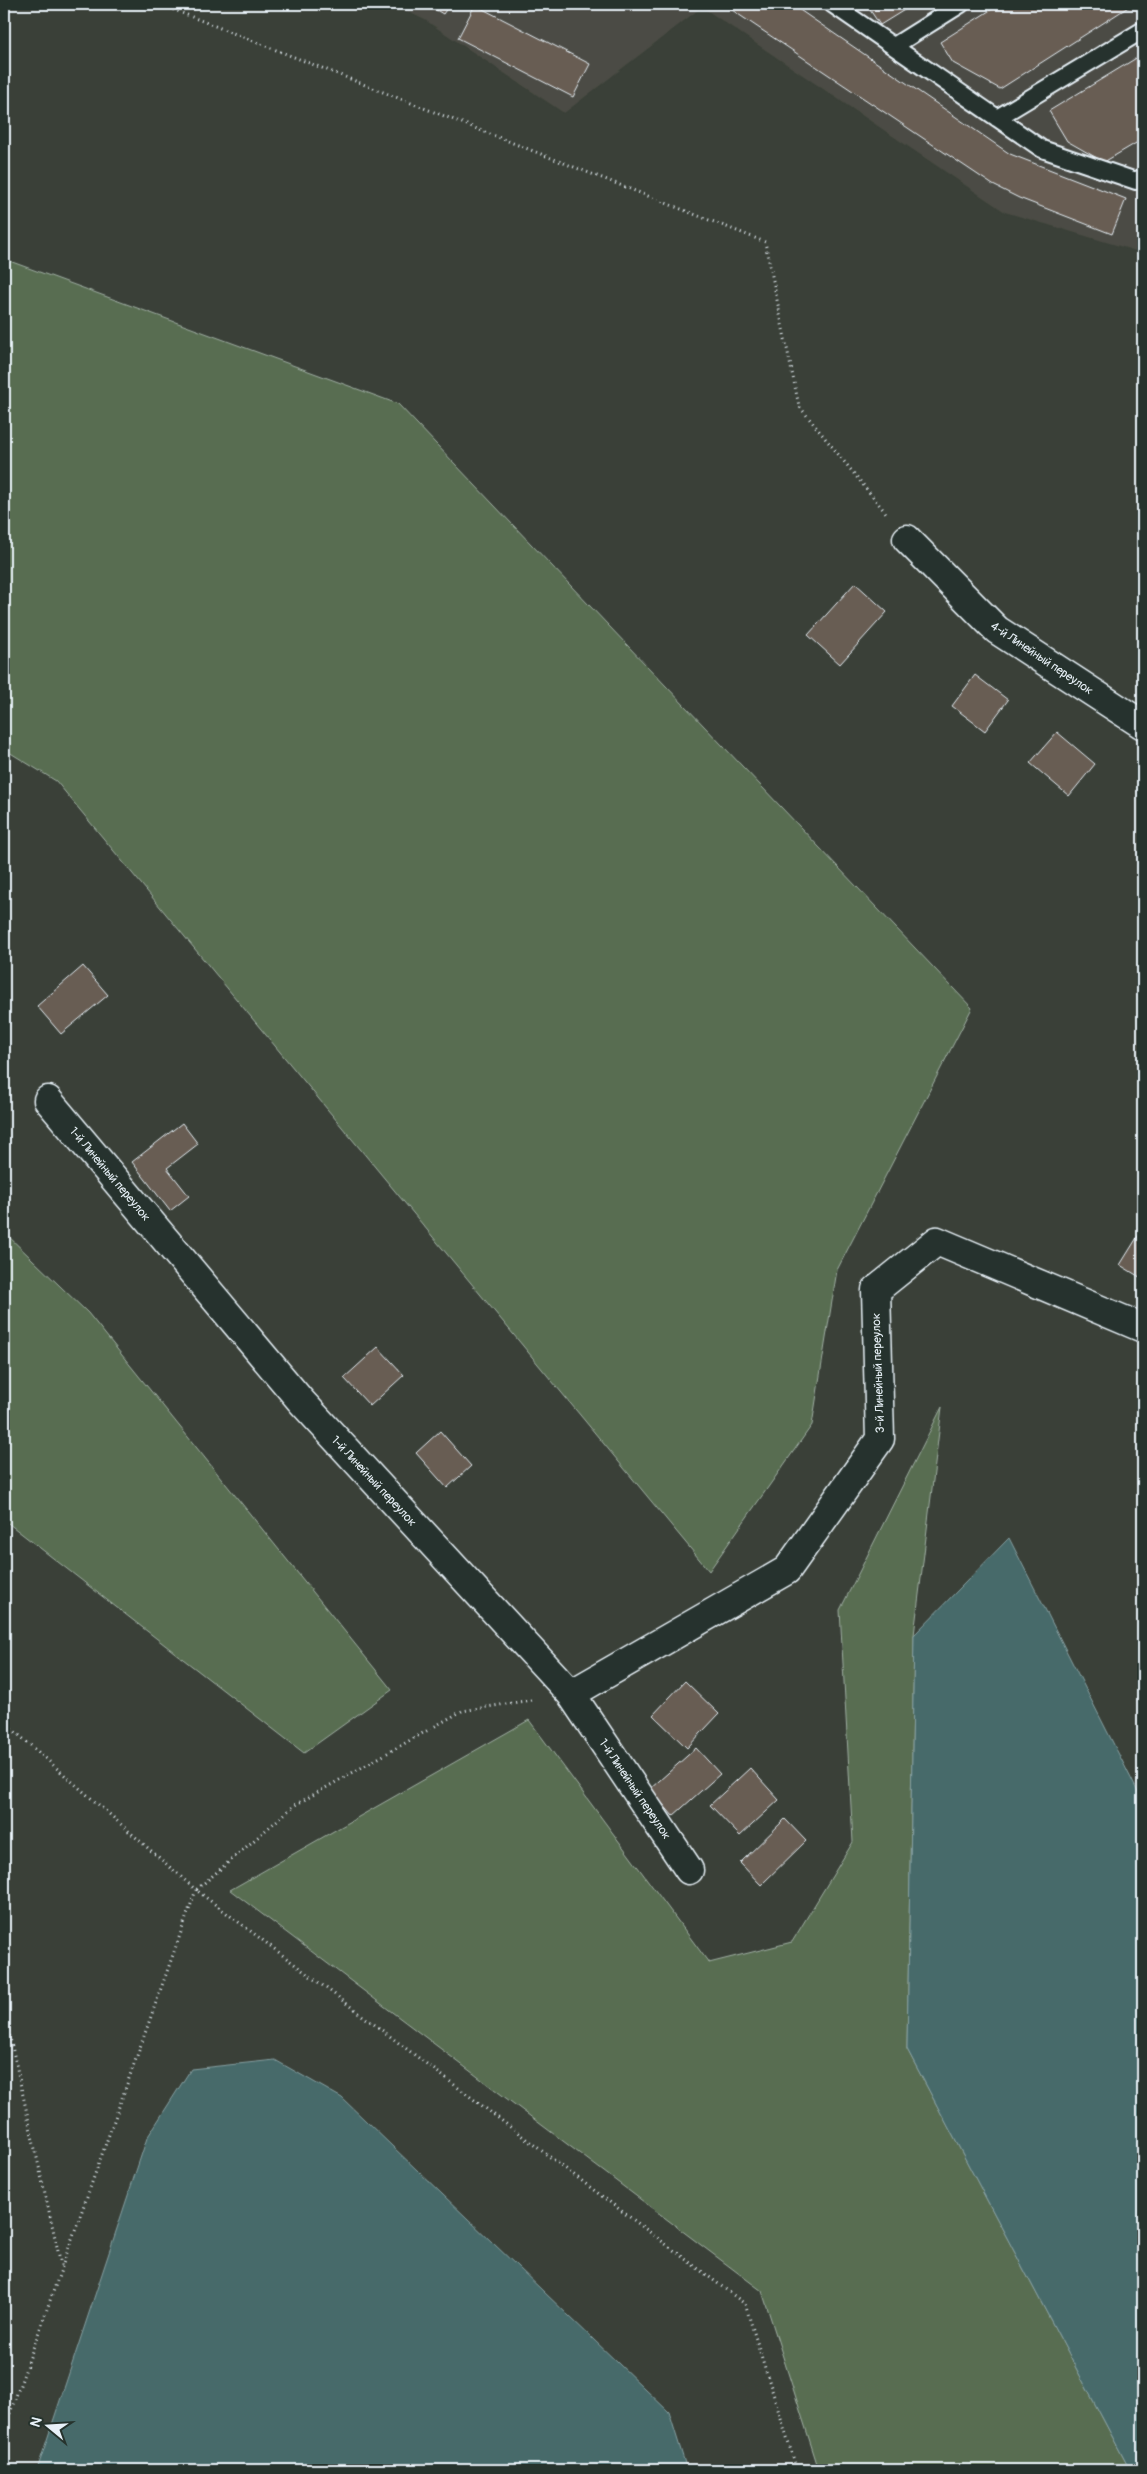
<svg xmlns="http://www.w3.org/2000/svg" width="1147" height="2474" font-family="Pangolin,sans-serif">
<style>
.built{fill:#4b4c44}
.green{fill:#586d51;stroke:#a0afa4}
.water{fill:#466a6a;stroke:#87a0a3}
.building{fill:#685d53;stroke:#e8f1f8}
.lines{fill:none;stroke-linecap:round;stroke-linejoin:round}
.service-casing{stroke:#e8f1f8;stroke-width:20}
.minor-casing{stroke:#e8f1f8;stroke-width:31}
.path{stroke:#e8f1f8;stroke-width:3;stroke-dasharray:1 4;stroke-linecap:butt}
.service{stroke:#26332d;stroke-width:16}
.minor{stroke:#26332d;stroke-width:28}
.labels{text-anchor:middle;stroke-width:4;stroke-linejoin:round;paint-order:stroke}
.street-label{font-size:12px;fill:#e8f1f8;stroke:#26332d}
</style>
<rect width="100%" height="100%" fill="#3a4038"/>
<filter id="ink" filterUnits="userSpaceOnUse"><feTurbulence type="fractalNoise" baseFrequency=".02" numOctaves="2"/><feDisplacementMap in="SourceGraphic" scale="10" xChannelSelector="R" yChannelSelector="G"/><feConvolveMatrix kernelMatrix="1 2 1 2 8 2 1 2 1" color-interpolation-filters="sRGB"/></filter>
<g filter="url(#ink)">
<!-- built -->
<path class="built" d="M392 4H1143V253L1005 212 702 7 564 113 425 20Z"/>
<!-- green -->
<path class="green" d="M4 259 398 404 972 1008 837 1270 812 1425 709 1571 56 781 4 749Z
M4 1232 88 1313 392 1690 304 1753 4 1520Z
M942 1407 914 1635 907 2049 1130 2470H819L762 2291 230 1890 529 1720 709 1963 792 1942 853 1842 840 1610Z"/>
<!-- water -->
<path class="water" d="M1009 1538 1143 1802V2470H1130L907 2049 914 1635Z
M275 2060 342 2098 669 2412 687 2470H37L147 2138 191 2069Z"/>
<!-- building -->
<path class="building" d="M426 4H450L443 14Z
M723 4H791L1010 154 1126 199 1112 234 1019 198 993 185Z
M866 4H914L880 25Z
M1000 4H1133L1000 89 953 63 940 42Z
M475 5 590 64 573 97 458 38Z
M1143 54V139L1104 162 1067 141 1049 111Z
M1143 210V221L1139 213Z
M855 583 887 612 840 664 808 635Z
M975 675 1008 700 985 731 952 706Z
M1057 732 1095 764 1069 796 1030 763Z
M83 966 108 995 61 1034 37 1006Z
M182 1123 198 1144 167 1168 189 1196 170 1211 132 1162Z
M1143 1228V1279L1120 1265Z
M378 1347 404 1375 370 1406 344 1378Z
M440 1431 471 1466 447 1488 416 1453Z
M685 1681 719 1714 687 1748 653 1715Z
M696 1748 720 1774 673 1816 650 1789Z
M750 1768 779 1800 740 1836 710 1805Z
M785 1819 806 1841 761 1885 740 1863Z"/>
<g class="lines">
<!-- service casing -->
<g class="service-casing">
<path id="service" d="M832 4 1042 149 1136 181 1143 177
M894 46 961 4
M997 118 1143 30"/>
</g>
<!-- minor casing -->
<g class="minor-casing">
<path id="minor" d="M907 539 997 630 1143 725
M48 1100 301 1401 571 1694 689 1870
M571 1694 787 1570 880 1439 876 1290 937 1241 1143 1328"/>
</g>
<!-- path -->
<path class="path" d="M159 4 765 242 799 406 886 513
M531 1700 462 1711 295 1805 196 1890 745 2304 797 2470
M4 1722 196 1890 4 2430
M4 2011 62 2269"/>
<!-- service -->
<use href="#service" class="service"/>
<!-- minor -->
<use href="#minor" class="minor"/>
</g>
</g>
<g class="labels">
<!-- street labels -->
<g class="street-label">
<text transform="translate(1042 658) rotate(34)" y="4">4-й Линейный переулок</text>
<text transform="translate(110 1174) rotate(50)" y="4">1-й Линейный переулок</text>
<text transform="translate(878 1373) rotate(-92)" y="4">3-й Линейный переулок</text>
<text transform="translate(374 1481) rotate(47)" y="4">1-й Линейный переулок</text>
<text transform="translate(635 1789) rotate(56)" y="4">1-й Линейный переулок</text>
</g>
</g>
<!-- margin -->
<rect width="1147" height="2474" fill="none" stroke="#26332d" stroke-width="20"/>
<rect x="10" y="10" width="1127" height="2454" fill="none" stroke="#e8f1f8" stroke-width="2" filter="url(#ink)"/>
<!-- north arrow -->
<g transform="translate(48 2426) rotate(288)" stroke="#26332d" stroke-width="4" paint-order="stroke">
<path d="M0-4L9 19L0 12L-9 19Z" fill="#e8f1f8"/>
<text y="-8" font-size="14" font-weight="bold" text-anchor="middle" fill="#e8f1f8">N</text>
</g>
</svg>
